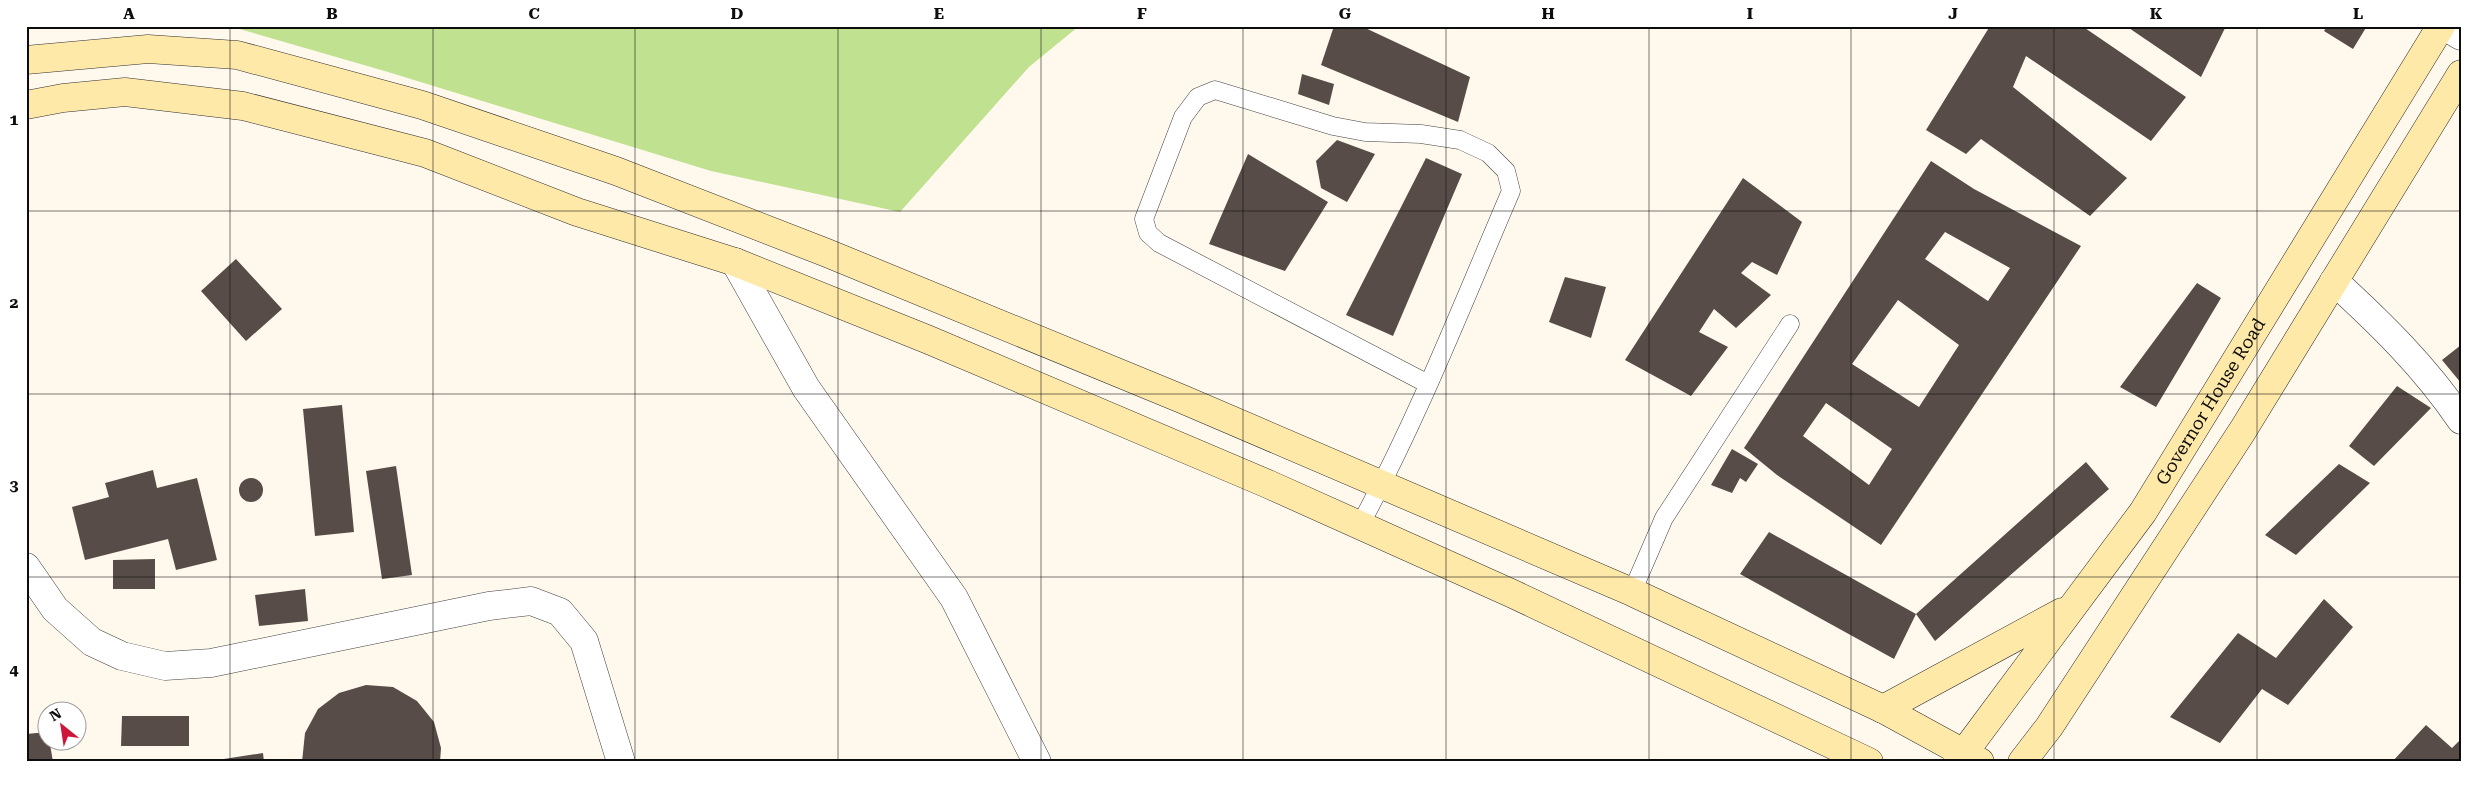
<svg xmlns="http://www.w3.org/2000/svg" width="2487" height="788" font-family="'Roboto Serif',serif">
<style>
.forest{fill:#c0e190}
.building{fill:#574c48;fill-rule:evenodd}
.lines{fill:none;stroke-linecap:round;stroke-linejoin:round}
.lane-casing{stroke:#404040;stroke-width:19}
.street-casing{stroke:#404040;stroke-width:29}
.secondary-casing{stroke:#2f2f2f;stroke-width:29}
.lane{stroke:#fff;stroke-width:18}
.street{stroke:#fff;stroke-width:28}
.secondary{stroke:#ffe9a8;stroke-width:28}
.grid{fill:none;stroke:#0d0d0d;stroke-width:1;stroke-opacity:0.55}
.labels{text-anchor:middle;stroke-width:5;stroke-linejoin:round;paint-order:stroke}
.street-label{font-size:18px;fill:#0d0d0d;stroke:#fff}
.neatline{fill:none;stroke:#0d0d0d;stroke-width:2}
.grid-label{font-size:16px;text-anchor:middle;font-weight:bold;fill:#0d0d0d}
</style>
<rect width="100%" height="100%" fill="#fff9ed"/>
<!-- forest -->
<path class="forest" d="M229 26H1079L1029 67 900 212 711 171 388 72Z"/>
<!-- building -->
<path class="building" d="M1334 26H1361L1470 77 1458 122 1321 65Z
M1990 26H2082L2186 97 2151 141 2026 56 2013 87 2127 178 2090 216 1981 139 1966 154 1926 130Z
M2126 26H2226L2201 77Z
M2327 26H2367L2353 49 2324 31Z
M1302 74 1334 84 1329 105 1298 94Z
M1337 140 1375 154 1347 202 1321 188 1316 161Z
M1248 154 1328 202 1285 271 1209 244Z
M1426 158 1462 174 1393 336 1346 315Z
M1931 161 1974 189 2081 246 1881 545 1777 475 1744 448ZM1945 232 2010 268 1988 301 1925 259ZM1898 300 1959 345 1919 407 1852 364ZM1826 403 1892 449 1869 485 1803 436Z
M1743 178 1802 222 1777 275 1752 262 1741 273 1771 295 1736 328 1714 309 1699 332 1728 347 1691 396 1625 360Z
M236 259 282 309 246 341 201 291Z
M1565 277 1606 287 1591 338 1549 322Z
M2197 283 2221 298 2156 407 2120 387Z
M2461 345V383L2442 360Z
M2397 386 2431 408 2374 466 2349 446Z
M342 405 354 532 315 536 303 409Z
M1732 449 1758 464 1746 482 1740 478 1732 493 1711 485Z
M2086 462 2109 489 1935 641 1916 614Z
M2339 464 2370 483 2296 555 2265 535Z
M396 466 412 575 382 579 366 471Z
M153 470 157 488 197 478 217 560 176 570 168 539 85 560 72 507 109 497 105 483Z
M239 490a12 12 0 1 1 24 0a12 12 0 1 1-24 0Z
M1769 532 1916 614 1894 659 1740 574Z
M155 559V589H113V560Z
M305 589 308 621 259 626 255 595Z
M2324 599 2353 627 2288 705 2262 689 2220 743 2170 717 2238 633 2276 658Z
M366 685 393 687 417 701 434 722 441 748 440 762H302L305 733 318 709 339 693Z
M122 716H189V746H121Z
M2426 725 2452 748 2461 739V762H2392Z
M48 732 53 762H26V734Z
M263 753 264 762H211V761Z"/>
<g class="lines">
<!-- lane casing -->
<g class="lane-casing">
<path id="lane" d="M1360 525C1418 418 1463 303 1511 191L1506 171 1488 153 1460 140 1421 134 1365 132 1333 126 1215 90 1198 97 1183 117 1144 219 1148 233 1159 243 1428 384
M1632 592 1664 518 1790 324"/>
</g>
<!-- street casing -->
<g class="street-casing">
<path id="street" d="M2444 26 2461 36
M735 262 806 388 954 598 1037 762
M2334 281C2381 324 2425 367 2461 420
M26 567 55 609 92 642 122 656 165 666 211 663 489 606 531 601 560 612 584 641 621 762"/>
</g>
<!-- secondary casing -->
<g class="secondary-casing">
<g id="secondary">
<path d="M26 60 148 49 237 55 422 105 616 171 827 253 1182 399 1632 592 1883 709 1980 762"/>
<path d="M26 105 63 98 125 92 243 106 425 153 577 212 735 262 929 340 1268 484 1513 594 1869 762"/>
<path d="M1883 709 2062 612"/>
<path id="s1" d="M1957 762 2143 512 2441 26"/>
<path d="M2022 762 2049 727 2243 430 2461 74"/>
</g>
</g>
<!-- lane -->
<use href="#lane" class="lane"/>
<!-- street -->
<use href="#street" class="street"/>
<!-- secondary -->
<use href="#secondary" class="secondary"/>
</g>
<!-- grid -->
<path class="grid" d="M230 26V762M433 26V762M635 26V762M838 26V762M1041 26V762M1243 26V762M1446 26V762M1649 26V762M1851 26V762M2054 26V762M2257 26V762M26 211H2461M26 394H2461M26 577H2461"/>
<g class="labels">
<!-- street labels -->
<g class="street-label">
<text dy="6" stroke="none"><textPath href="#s1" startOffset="441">Governor House Road</textPath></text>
</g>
</g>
<!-- border -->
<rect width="2487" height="788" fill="none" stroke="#ffffff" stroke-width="55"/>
<!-- north arrow -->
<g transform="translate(62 726) rotate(330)"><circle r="24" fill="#ffffff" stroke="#9e9e9e"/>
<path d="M0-4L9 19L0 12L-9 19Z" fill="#cd1639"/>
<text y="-8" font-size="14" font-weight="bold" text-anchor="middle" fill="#0d0d0d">N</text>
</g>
<rect x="28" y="28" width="2432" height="732" class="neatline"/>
<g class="grid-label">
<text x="129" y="19">A</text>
<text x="332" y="19">B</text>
<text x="534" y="19">C</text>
<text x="737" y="19">D</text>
<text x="939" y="19">E</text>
<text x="1142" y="19">F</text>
<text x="1345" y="19">G</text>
<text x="1548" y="19">H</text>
<text x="1750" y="19">I</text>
<text x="1953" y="19">J</text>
<text x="2156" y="19">K</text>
<text x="2358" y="19">L</text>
<text x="14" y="125">1</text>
<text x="14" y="308">2</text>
<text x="14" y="491">3</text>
<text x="14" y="675">4</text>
</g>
</svg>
